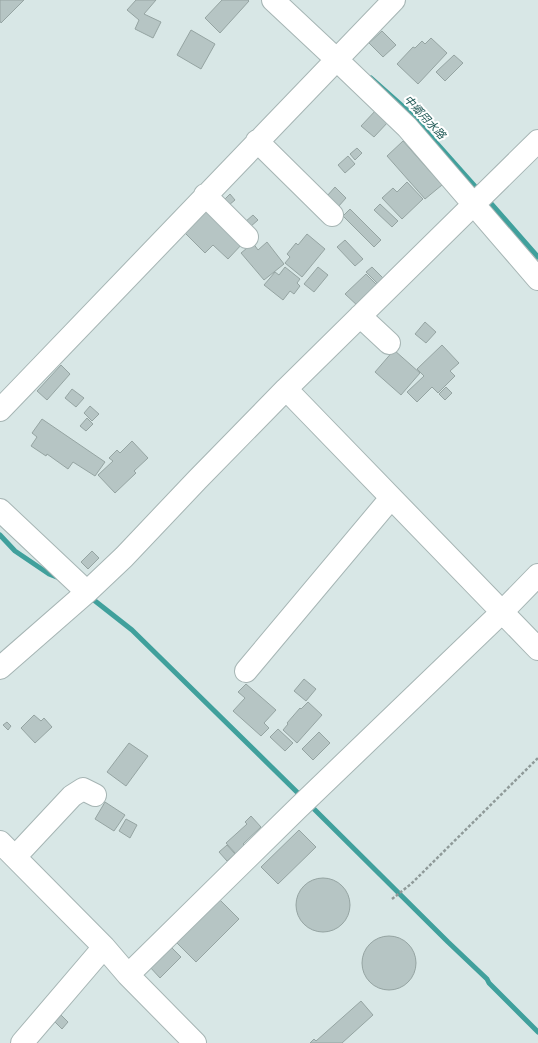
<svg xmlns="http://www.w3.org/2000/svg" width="538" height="1043" font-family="Helvetica,'Noto Sans JP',sans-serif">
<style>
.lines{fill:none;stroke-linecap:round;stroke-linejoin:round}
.stream{stroke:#40a09c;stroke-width:5}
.building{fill:#b6c5c4;stroke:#95a4a2}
.minor-casing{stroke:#a6b5b4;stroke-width:24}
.path{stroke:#8f9a99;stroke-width:2.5;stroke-dasharray:3 2;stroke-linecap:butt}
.minor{stroke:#fff;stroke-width:22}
.labels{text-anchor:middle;stroke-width:4;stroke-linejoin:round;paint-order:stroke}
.water-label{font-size:11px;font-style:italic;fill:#255c59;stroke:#fff}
</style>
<rect width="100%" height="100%" fill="#d8e7e6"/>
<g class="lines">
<!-- stream -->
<path class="stream" d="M371 78 407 110 480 192
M487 199 538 257
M0 535 15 551 49 574 59 578
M90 597 132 630 302 797
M309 804 448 942 487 979 489 983 538 1032"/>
</g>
<!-- building -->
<path class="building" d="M0 0H24L1 23 0 21Z
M136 0H156L144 14 161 22 153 38 135 29 139 20 127 10Z
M222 0H248L249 1 220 33 205 18Z
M191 30 215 44 201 69 177 55Z
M382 31 396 45 383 57 369 43Z
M431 38 447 53 418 84 397 64 413 47 415 48 422 41 425 44Z
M454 55 463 63 445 81 436 72Z
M377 109 389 121 374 137 361 126Z
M403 141 442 185 425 199 387 156Z
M357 148 362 153 355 160 350 154Z
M348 156 355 164 345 173 338 165Z
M407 182 423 199 402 219 382 198 393 188 397 192Z
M335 187 346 198 338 207 327 196Z
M230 194 235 200 229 205 224 200Z
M380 204 398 221 392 227 374 210Z
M209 208 244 242 228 259 213 245 205 253 182 230 191 221 194 224Z
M350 209 381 240 374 247 343 216Z
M253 215 258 220 250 227 245 222Z
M307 234 325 249 302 277 285 263 290 257 287 254 296 243 298 245Z
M345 240 363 259 355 266 337 247Z
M267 242 284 264 264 280 241 253 253 243 258 250Z
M285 267 300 279 297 283 300 286 294 294 290 291 283 300 264 285 275 272 279 275Z
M318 267 328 275 314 292 304 284Z
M372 267 384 279 379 285 366 272Z
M366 274 379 287 359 307 345 294Z
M425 322 436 332 426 343 415 334Z
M442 345 459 363 450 371 455 376 438 393 432 387 417 402 407 392 424 376 417 369Z
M394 350 420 373 401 395 375 372Z
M61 365 70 374 47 400 37 391Z
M446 387 452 393 445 400 439 394Z
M72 389 84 398 76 407 65 398Z
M90 406 99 414 92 421 84 413Z
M87 418 93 424 86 431 80 426Z
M42 419 105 462 95 476 73 462 68 469 47 454 46 456 31 446 37 437 32 433Z
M132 441 148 458 134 471 136 473 115 493 98 475 113 461 109 458 117 450 120 453Z
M92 551 99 558 88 569 81 562Z
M304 679 316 689 306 701 294 691Z
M246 684 276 710 264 723 269 728 261 736 233 711 245 698 238 692Z
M308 702 322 715 297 743 283 730 288 724 287 723 300 708 301 709Z
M34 715 41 721 44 718 52 727 35 743 21 728Z
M7 722 11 726 8 730 3 725Z
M278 729 293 743 285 751 270 737Z
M319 732 330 743 313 760 302 749Z
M129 743 148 756 126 786 107 772Z
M105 802 125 815 114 831 95 819Z
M251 816 261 827 243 844 245 846 236 854 226 843 247 824 245 822Z
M126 819 137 825 130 838 119 831Z
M299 830 316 847 278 884 261 867Z
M227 845 235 854 227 861 219 852Z
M296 905a27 27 0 1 1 54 0a27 27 0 1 1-54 0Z
M220 900 239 919 196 962 177 943Z
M362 963a27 27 0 1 1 54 0a27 27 0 1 1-54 0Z
M170 946 181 957 160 978 149 966Z
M361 1001 373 1015 342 1043H310L314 1039 316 1041Z
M61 1015 68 1022 62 1029 55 1022Z"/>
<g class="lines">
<!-- minor casing -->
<g class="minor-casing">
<path id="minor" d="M273 0 336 59 407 127 538 279
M257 141 332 215
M538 141 474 204 286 389 538 649
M205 195 247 237
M360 316 389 343
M0 410 394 0
M0 510 87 592
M0 668 87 592 124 557 197 480 286 389
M246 671 391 498
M0 842 104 947 128 975 195 1043
M15 857 72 796 83 789 95 795
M128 975 297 809 502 612 538 575
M22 1043 104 947"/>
</g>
<!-- path -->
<path class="path" d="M392 899 411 884 538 758"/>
<!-- minor -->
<use href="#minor" class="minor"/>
</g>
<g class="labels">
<!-- water labels -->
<g class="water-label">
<text transform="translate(425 117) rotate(47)" y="4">中郷用水路</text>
</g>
</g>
</svg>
